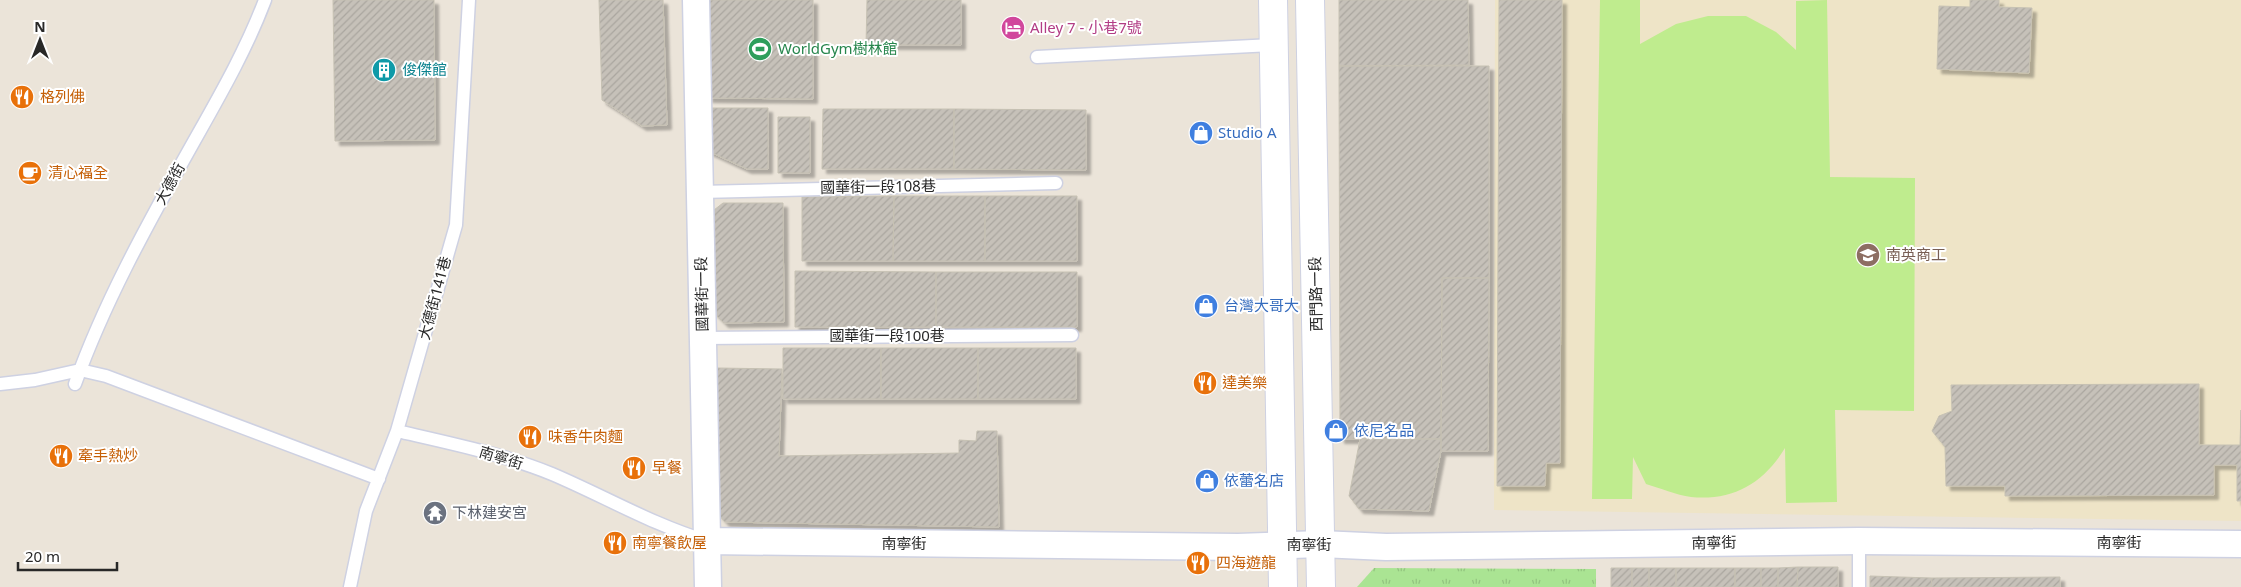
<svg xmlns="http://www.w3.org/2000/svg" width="2241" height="587" font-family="'Noto Sans','Noto Sans TC',sans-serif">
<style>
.education{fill:#eee4c7}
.grass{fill:url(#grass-tufts)}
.pitch{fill:#bfec8e}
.building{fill:url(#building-hatch);stroke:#c6c1b3;filter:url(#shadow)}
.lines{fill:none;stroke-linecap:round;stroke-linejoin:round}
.service-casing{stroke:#ced1e2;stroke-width:15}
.minor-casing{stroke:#ced1e2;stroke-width:29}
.tertiary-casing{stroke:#ced1e2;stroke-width:30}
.service{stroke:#fff;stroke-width:12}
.minor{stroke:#fff;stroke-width:26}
.tertiary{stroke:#fff;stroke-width:28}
.labels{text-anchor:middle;stroke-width:4;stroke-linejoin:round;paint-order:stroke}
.hotel-label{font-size:15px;fill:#b23c85;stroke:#fff;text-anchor:start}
.leisure-label{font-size:15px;fill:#27864d;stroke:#fff;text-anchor:start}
.culture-label{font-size:15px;fill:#0d838f;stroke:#fff;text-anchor:start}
.food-label{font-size:15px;fill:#c56008;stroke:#fff;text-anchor:start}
.shop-label{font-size:15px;fill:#366cbe;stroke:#fff;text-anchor:start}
.street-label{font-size:15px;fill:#282828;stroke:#fff}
.education-label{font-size:15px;fill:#785e54;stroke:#fff;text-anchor:start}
.worship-label{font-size:15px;fill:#5b616d;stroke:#fff;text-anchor:start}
</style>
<defs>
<pattern id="grass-tufts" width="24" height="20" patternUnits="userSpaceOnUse" patternTransform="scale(1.25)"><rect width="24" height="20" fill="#aae493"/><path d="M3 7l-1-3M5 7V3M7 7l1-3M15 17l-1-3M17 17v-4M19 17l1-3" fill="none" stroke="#92c47f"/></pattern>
<pattern id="building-hatch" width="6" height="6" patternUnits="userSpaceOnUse" patternTransform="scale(1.25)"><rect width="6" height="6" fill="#c6c1b9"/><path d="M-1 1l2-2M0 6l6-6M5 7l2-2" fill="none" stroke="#aaa69f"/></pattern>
<filter id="shadow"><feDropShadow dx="4.5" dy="4.5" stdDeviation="1" flood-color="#0004"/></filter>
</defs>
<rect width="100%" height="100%" fill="#ebe4d9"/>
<!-- education -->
<path class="education" d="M1495 0H2241V521L1494 510Z"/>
<!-- grass -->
<path class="grass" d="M1374 568 1596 569V587H1357Z"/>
<!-- pitch -->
<path class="pitch" d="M1600 0H1640V44L1676 24 1708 16H1746L1776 32 1796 50V1L1827 0 1830 177 1915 178 1914 411 1835 410 1837 502 1786 503 1785 448C1763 484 1732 501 1691 497 1676 495 1660 488 1646 484L1633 457 1632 499H1592Z"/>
<!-- building -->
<path class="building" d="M333 0H434L435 140 335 141Z
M599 0H663L667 125 642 126 602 100Z
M708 0H813V99L708 98Z
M867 0H961V45H866Z
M1339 0H1468L1469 65 1339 66Z
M1499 0H1562L1560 463H1546L1545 486H1497Z
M1970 0H1999V7L2032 8 2029 73 1937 69 1939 6 1970 7Z
M1339 66H1489V278H1442L1441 439H1340Z
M708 108H768V169H747L708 151Z
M823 109H954V169H822Z
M954 109 1086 110V170L954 169Z
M778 117H810V173H778Z
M894 196 893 261H802V197Z
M894 196H985V261H893Z
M985 196H1077V261H985Z
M723 203H783L784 322 724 323 708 307 705 217Z
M795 271 936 272V327H795Z
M936 272H1077V327H936Z
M1442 278H1489L1488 451H1441Z
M783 348H881V399H783Z
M881 348H978V399H881Z
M978 348H1076V399H978Z
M718 368 782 369 779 456 959 453V440L976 441 977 431H997L999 527 725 522 708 503 704 389Z
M2199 384V445H2240L2241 410V501H2237V465H2214V495L2005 496V486H1946L1945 447 1932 431 1939 416 1952 411 1951 385Z
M1360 439H1441V451L1429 511 1359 509 1349 496Z
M1798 567 1797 587H1778V568Z
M1798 567H1838V587H1797Z
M1611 568H1632V587H1611Z
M1632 568H1649V587H1632Z
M1649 568H1676V587H1649Z
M1676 568H1735V587H1676Z
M1735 568H1761V587H1735Z
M1761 568H1778V587H1761Z
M1870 576 1932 578 1931 587H1870Z
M2060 577V587H1931L1932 578Z"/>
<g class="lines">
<!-- service casing -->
<g class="service-casing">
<path id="service" d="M1037 57 1274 45
M700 192 1056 183
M702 338 1072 335
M0 384 35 380 80 370 106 376 379 479
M75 384C104 303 146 227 188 152 216 102 245 53 265 0
M397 431C449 443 503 454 552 474 604 496 653 525 707 541
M350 587 366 511 397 431 456 225 469 0
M1859 587V541"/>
</g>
<!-- minor casing -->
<g class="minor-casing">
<path id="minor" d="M696 0 708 587
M707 541 1238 547 1321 544 1386 547 1859 541 2241 544"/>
</g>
<!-- tertiary casing -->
<g class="tertiary-casing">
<path id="tertiary" d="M1273 0 1283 587
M1310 0 1321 587"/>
</g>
<!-- service -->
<use href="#service" class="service"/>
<!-- minor -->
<use href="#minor" class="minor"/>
<!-- tertiary -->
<use href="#tertiary" class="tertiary"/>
</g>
<!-- icons -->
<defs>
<g id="hotel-disc" transform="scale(1.25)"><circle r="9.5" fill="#d1479c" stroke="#fff"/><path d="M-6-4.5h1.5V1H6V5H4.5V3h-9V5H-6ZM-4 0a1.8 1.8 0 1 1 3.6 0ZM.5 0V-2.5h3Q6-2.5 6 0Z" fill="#fff"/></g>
<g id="stadium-disc" transform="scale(1.25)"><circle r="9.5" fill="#2e9e5b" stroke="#fff"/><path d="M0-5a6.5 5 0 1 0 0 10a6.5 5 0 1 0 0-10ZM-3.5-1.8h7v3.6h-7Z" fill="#fff"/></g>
<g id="building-disc" transform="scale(1.25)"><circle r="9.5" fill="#0f9aa8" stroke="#fff"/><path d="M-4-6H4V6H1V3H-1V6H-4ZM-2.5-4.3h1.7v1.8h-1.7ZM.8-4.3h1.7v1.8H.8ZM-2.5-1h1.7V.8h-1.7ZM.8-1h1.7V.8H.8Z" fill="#fff"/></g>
<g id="restaurant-disc" transform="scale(1.25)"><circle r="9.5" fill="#e8710a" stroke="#fff"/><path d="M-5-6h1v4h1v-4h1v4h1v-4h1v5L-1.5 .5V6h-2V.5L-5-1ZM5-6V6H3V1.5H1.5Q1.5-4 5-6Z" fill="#fff"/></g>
<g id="shop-disc" transform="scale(1.25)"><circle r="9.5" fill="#3f7fe0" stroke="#fff"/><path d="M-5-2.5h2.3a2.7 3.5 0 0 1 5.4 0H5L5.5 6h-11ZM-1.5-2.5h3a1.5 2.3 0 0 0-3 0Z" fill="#fff"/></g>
<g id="cafe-disc" transform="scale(1.25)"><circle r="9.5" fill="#e8710a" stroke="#fff"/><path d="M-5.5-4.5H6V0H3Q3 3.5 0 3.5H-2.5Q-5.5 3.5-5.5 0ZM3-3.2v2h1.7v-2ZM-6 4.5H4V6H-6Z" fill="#fff"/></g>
<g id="university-disc" transform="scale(1.25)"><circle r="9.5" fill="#8d6e63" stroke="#fff"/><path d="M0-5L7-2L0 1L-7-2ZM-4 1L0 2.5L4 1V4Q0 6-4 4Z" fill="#fff"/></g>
<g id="temple-disc" transform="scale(1.25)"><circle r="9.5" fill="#6b7280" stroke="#fff"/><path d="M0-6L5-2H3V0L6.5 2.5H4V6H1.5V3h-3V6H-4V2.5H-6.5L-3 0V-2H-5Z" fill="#fff"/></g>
</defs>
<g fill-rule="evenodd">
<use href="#hotel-disc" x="1013" y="28"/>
<use href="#stadium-disc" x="760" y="49"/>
<use href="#building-disc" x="384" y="70"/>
<use href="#restaurant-disc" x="22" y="97"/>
<use href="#shop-disc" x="1201" y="133"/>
<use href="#cafe-disc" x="30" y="173"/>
<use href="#university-disc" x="1868" y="255"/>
<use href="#shop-disc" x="1206" y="306"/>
<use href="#restaurant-disc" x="1205" y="383"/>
<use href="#shop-disc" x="1336" y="431"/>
<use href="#restaurant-disc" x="530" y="437"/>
<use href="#restaurant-disc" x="61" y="456"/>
<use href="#restaurant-disc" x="634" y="468"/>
<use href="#shop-disc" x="1207" y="481"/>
<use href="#temple-disc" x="435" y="513"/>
<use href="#restaurant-disc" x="615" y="543"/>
<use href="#restaurant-disc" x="1198" y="563"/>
</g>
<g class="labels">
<!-- hotel labels -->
<g class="hotel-label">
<text x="1030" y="33">Alley 7 - 小巷7號</text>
</g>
<!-- leisure labels -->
<g class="leisure-label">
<text x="778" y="54">WorldGym樹林館</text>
</g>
<!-- culture labels -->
<g class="culture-label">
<text x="402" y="75">俊傑館</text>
</g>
<!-- food labels -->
<g class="food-label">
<text x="40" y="102">格列佛</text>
<text x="48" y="178">清心福全</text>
<text x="1222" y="388">達美樂</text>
<text x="548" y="442">味香牛肉麵</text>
<text x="78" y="461">牽手熱炒</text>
<text x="652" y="473">早餐</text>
<text x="632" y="548">南寧餐飲屋</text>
<text x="1216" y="568">四海遊龍</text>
</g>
<!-- shop labels -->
<g class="shop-label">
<text x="1218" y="138">Studio A</text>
<text x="1224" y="311">台灣大哥大</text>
<text x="1354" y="436">依尼名品</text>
<text x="1224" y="486">依蕾名店</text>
</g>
<!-- street labels -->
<g class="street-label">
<text transform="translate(170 184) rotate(-61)" y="5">大德街</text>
<text transform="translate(878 187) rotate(-1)" y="5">國華街一段108巷</text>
<text transform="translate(702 294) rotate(-91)" y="5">國華街一段</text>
<text transform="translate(1316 294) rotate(-91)" y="5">西門路一段</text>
<text transform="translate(435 298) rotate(-75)" y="5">大德街141巷</text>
<text x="887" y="341">國華街一段100巷</text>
<text transform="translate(501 458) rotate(17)" y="5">南寧街</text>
<text transform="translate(1714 543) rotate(-1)" y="5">南寧街</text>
<text x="2119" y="548">南寧街</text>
<text x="904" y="549">南寧街</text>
<text x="1309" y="550">南寧街</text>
</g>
<!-- education labels -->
<g class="education-label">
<text x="1886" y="260">南英商工</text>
</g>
<!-- worship labels -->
<g class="worship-label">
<text x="452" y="518">下林建安宮</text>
</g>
</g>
<!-- north arrow -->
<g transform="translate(40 40)" stroke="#ffffff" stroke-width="4" paint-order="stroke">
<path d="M0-4L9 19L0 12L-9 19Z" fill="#282828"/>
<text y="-8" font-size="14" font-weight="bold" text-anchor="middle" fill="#282828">N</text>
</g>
<!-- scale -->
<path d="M18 562v8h99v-8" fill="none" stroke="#282828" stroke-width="2.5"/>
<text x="25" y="562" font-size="15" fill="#282828" stroke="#ffffff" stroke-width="4" paint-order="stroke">20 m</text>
</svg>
